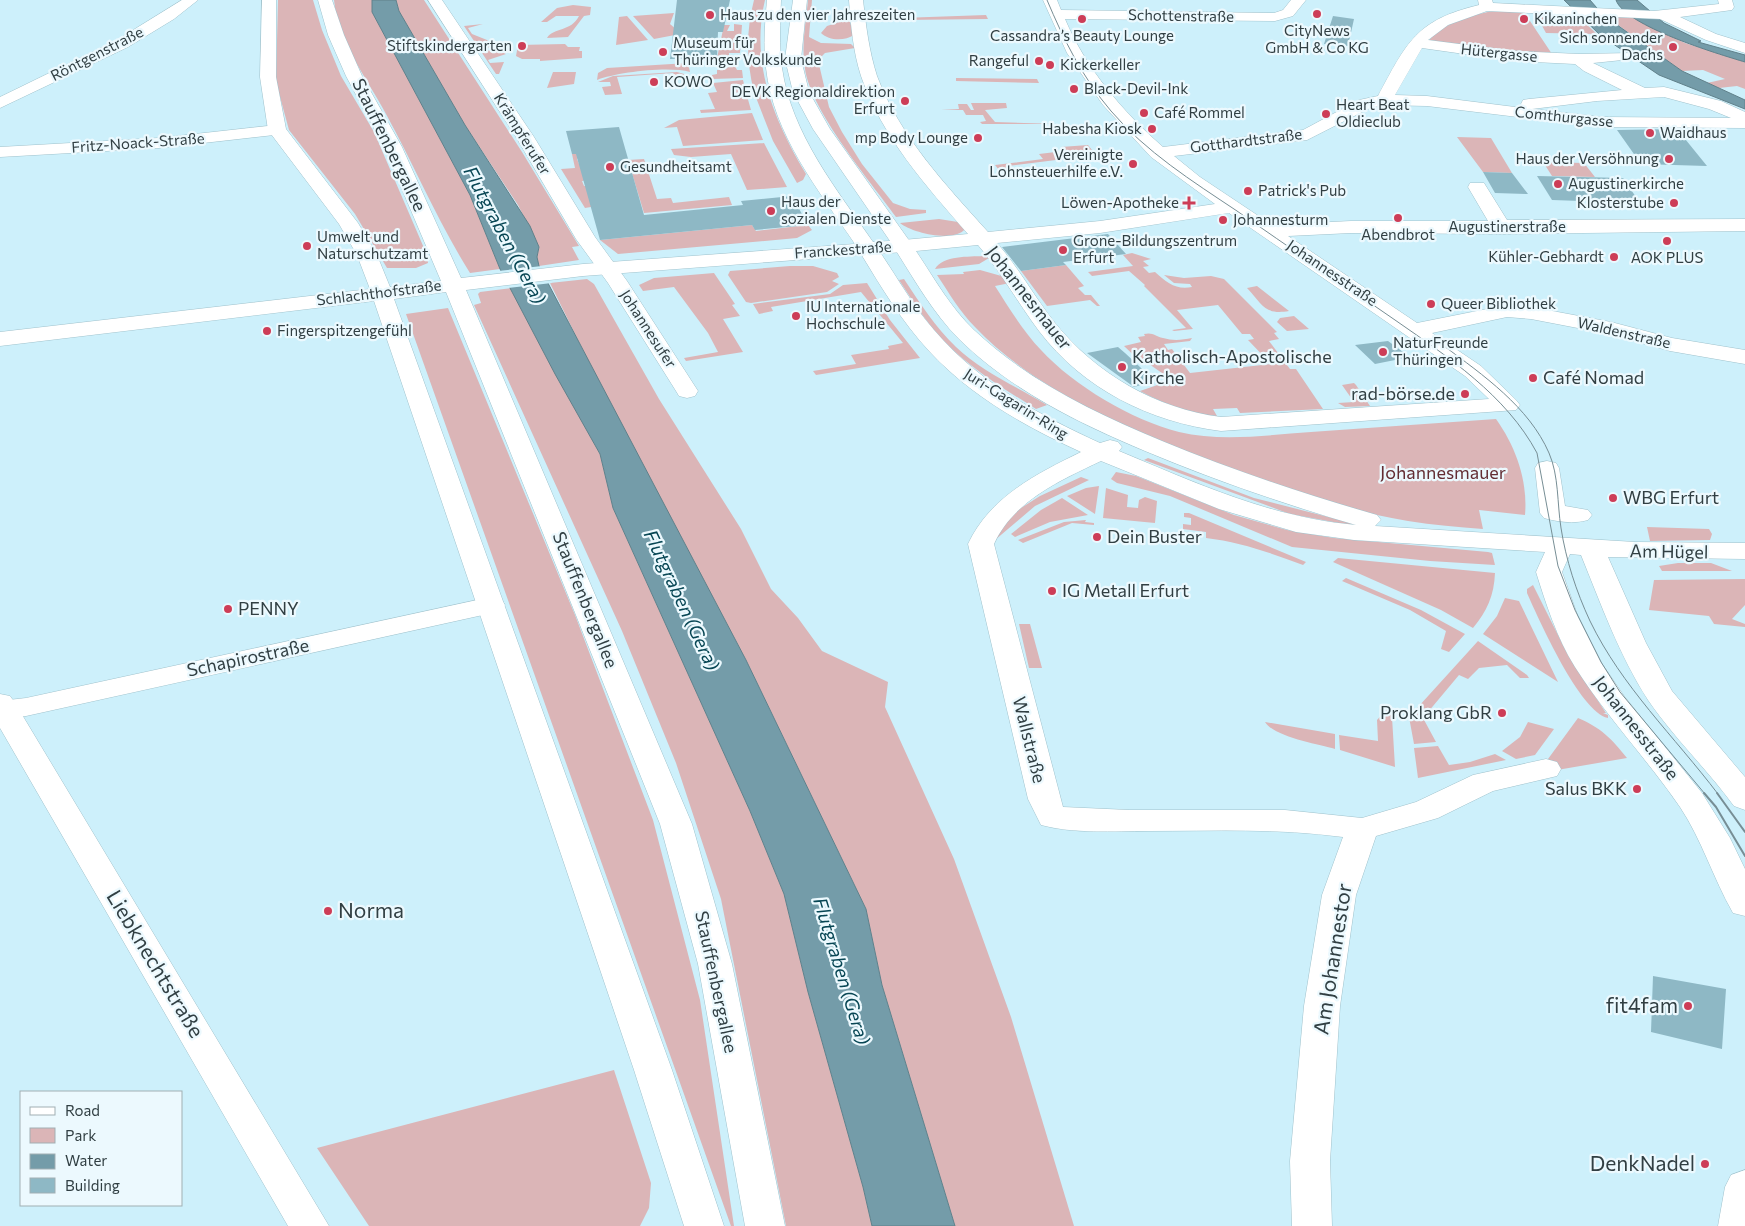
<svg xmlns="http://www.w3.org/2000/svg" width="1745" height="1226" font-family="Commissioner,sans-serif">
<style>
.green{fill:#dbb5b7}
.water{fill:#749ca9;stroke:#60808a}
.pier{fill:#cdf0fb}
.building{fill:#8eb8c5}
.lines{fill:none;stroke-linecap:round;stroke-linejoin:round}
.street-casing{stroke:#a0c2cc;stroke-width:1}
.secondary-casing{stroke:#a0c2cc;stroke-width:1}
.street{fill:#fff;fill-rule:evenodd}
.secondary{fill:#fff;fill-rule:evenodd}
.tram-far1{stroke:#778e95;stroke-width:1}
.tram{stroke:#778e95;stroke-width:2}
.poi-dot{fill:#cd3d57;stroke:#ecf9fe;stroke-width:2}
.labels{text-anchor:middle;stroke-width:4.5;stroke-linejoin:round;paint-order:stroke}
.far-poi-label{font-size:15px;fill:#313f43;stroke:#ecf9fe;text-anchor:start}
.far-street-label{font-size:15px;fill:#313f43;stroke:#ecf9fe}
.street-label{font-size:18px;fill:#313f43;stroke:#ecf9fe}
.poi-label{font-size:18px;fill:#313f43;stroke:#ecf9fe;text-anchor:start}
.park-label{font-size:18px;fill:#632d33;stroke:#ecf9fe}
.water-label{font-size:19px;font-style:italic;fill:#074654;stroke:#ecf9fe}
.near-poi-label{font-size:21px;fill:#313f43;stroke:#ecf9fe;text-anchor:end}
.near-street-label{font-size:21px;fill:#313f43;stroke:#ecf9fe}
</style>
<rect width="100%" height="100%" fill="#cdf0fb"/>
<!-- green -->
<path class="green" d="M278 0H313L322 30 341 76 374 132 427 255 428 263 416 268H387L355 214 289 130 276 82Z
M334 0H372V12L470 195 500 269 470 273C438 222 415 167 386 114 367 78 338 42 334 0Z
M396 0H424L522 152 579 246 572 247 579 260 539 266 537 257 539 247 518 205 465 125 399 11Z
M754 0H765C750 64 774 120 806 174L803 180 797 183 773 141 755 95 759 94 758 92H754C746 60 746 31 754 0Z
M808 0H812L809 37 821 43 851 44 855 48 825 53 818 60 829 107 842 132 862 164 893 203 910 209 926 210V213L896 217C870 181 811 111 805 69 801 46 806 22 808 0Z
M573 5 591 7 590 15 584 16 568 37 547 38C554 27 571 32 579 16H556L547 22H541L557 8Z
M1493 11 1524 12 1554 57 1428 42C1441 23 1472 15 1493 11Z
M674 13 670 24 677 30 675 35 654 39 633 16Z
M1535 13 1556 15 1574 23 1584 22 1597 34 1546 33Z
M986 15 988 19 901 20V18Z
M1604 15 1630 16 1685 43 1745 62V89L1737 86 1719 88 1707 83 1725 79 1703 70 1682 71Z
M627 16 648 40 616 45 619 17Z
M849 19 854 35C845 41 829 41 821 33L827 26Z
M483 24 468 28 472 34 487 40 495 48 482 47 485 51 497 49 506 54 488 60 490 63 504 62 499 74H496L464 26Z
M734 24 742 25 740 53H729V60L693 61 692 59 717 58 724 25H730L727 31H734Z
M565 44 568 47H580L579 51H582V58L540 61V59H522L516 56 518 45Z
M688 63 690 72C669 66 618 72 597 80L598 73 607 68Z
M734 64 737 70H742L743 78 712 79V75L717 74V70L725 69Z
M553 72H576L574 84 547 88Z
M677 72 684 74 686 79H676L673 73 617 77 622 94 605 95 602 87 611 86 610 82H598L613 76Z
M956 78 1037 79 1039 83 956 81Z
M743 80 746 92 731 93 733 97 747 96 751 110 701 113 700 110 715 109 708 93 717 92 713 83Z
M971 103H1006L1007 108 985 110 995 122 1058 124H982L980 122 986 121 983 115H966L963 110H941L959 109 958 104H967L971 110H974Z
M752 113 763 140 683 146 677 127 664 128 679 120Z
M1457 137 1491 138 1512 173 1483 172Z
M764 143 787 187 747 190 731 154 691 157 674 155 671 149Z
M1088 145 1096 155 1008 166 1010 168 999 170 995 165 1043 159 1039 154 1064 151 1061 147Z
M583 153 577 159 579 164 586 163 590 180 582 181 584 186H591V207L585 208 561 169 575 168 572 154Z
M644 159 657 199 671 198 673 203 729 197 732 205 644 213 628 160Z
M1543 162 1584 163 1595 177 1552 176Z
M939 219 958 222 965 229C954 243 912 233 900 223Z
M752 225 756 231 808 225 812 230 797 238 618 254 600 240Z
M1132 253 1151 259 1143 261 1149 266 1143 267 1149 273 1155 272C1167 283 1176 290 1192 287L1190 284 1174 283 1164 275 1184 278 1211 276 1224 279 1277 332 1274 333 1279 339 1269 341 1290 369H1296L1323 409 1240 413 1237 408 1213 409 1217 416C1190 414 1164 404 1140 391L1172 380 1149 364 1144 365 1124 346 1141 342 1138 337 1145 336 1144 334C1153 332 1155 336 1163 338 1173 341 1182 340 1192 338L1190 341 1164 344 1168 350 1172 349 1190 373 1271 364 1248 340 1254 339 1250 334H1242L1218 305 1177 310 1193 329 1174 331 1172 330 1186 328 1144 286 1145 285 1129 271 1092 276 1088 272 1133 266 1123 255Z
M983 256 989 258 979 264 935 269C943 255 969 257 983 256Z
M1066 265 1084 286 1078 288 1085 295H1091L1100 306H1097L1090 300 1047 306 1021 271Z
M790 266H813L837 273 839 277 832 281 839 284 827 292 751 303 746 302 728 275 730 271Z
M980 270 1005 277 1010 283 995 286C1009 308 1023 331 1041 350 1074 386 1132 420 1179 432 1221 442 1268 435 1311 432 1372 428 1434 423 1496 419 1516 447 1528 481 1525 515L1479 510 1483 529C1458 527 1433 525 1408 521 1331 508 1253 479 1181 449 1108 419 1031 386 975 327 960 312 949 293 937 275L964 274 963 272Z
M714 273 735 304 732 305 740 316 723 319 743 352 686 361 684 358 718 352 708 333 674 287 643 291 639 285 654 278Z
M587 279 594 284 659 399 741 529 771 589 798 618 822 651 888 682 885 707 954 859 1011 1017 1074 1226H955L882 985 866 909 746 660 598 381 550 283Z
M904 279C920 303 935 327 956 347 981 371 1017 387 1047 405L1036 409C998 385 958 361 930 325 919 311 909 295 899 280Z
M867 283 890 320 920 358 816 375 813 371 856 364 851 355 889 349 888 346 903 343 861 292 771 307 773 311 759 314 753 304 830 294 843 285Z
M1257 286 1289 311C1264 315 1263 305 1247 288Z
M511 288 600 454 613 508 750 811 784 894 808 992 863 1187 872 1226H786L721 899 676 763 622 631 474 305 481 303 478 294 480 292Z
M448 308 575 615 653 820 700 1000 734 1226H731L406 314Z
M1294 316 1309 329 1287 331 1277 322 1280 318Z
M1354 383 1356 385 1370 406 1345 407 1338 403 1354 402 1342 385Z
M1148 458 1254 498 1356 524 1355 526 1290 514 1144 460Z
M1116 472 1136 476 1234 515 1287 530 1334 538 1488 552 1492 553 1495 565 1430 561 1292 547 1170 496 1117 483 1111 479Z
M1081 477 1089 480 1035 506 995 540 1010 515 1040 496Z
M1099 486 1095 514 1067 496 1086 488Z
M1106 488 1128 495 1127 507 1138 508 1139 500 1145 497 1157 501 1155 523 1103 518Z
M1062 498 1088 515 1050 522 1015 537 1011 534 1041 510Z
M1184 513H1189L1306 562 1303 565C1271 553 1240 542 1206 538V532L1183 529V524L1191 525V518L1184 517Z
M1086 520 1085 522 1094 523V525L1072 523 1023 543 1018 540 1064 522Z
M1647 527 1709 529 1712 534 1710 540 1650 541Z
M1338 558 1495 573C1494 596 1487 611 1473 628L1441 610 1333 562Z
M1678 563H1711L1732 571H1662L1659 566Z
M1346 578 1421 610 1465 634 1449 652 1441 649 1446 631 1410 610 1342 581Z
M1745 579V605L1732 619 1745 624V627L1714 624 1709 616 1649 610 1654 580Z
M1533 585 1568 655 1606 713H1603L1608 715V718C1580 712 1539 620 1527 593V589Z
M1505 598 1519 601 1558 682 1483 634 1497 616Z
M1019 624H1030L1042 668H1029Z
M1478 641 1527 675 1529 678H1520L1507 665 1479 668 1468 679 1459 675 1423 718 1436 742 1414 744 1409 717Z
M1387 709 1392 717 1395 767 1340 750 1339 735 1378 741 1377 720Z
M1578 718C1600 727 1612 739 1627 758L1557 770 1548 759Z
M1265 722 1335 734V749C1318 744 1274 737 1265 722Z
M1528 722 1554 729 1535 755 1516 759 1502 751 1520 737Z
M1438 746 1449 765 1470 762 1495 754 1506 760 1418 778 1414 748Z
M614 1070 651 1183 649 1208 640 1226H369L317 1148Z"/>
<!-- water -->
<path class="water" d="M372 0H396L399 11 465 125 530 226 539 247 537 257 539 266 746 660 866 909 882 985 955 1226H872L863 1187 808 992 784 894 750 811 613 508 600 454 555 374 500 269 470 195 372 12Z
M1564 0H1590L1603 15 1682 71 1745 100V109L1659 75 1600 35Z
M1616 0H1637L1664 23 1701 41 1698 42 1745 55V62C1718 54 1625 26 1616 0Z"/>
<!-- pier -->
<path class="pier" d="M542 266 552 283 508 288 498 271Z"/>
<!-- building -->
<path class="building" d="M677 0H730L723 32H718L717 58 670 59Z
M1333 16 1354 19 1348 46 1324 44Z
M619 127 644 215 743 205 741 201 792 196 808 225 755 230 752 225 600 240 576 154H572L566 131Z
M1677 129 1707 166 1641 164 1617 130Z
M1483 172 1512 173 1528 194 1495 193Z
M1537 176 1623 178 1640 203 1552 200Z
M1108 234 1126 254 1063 262 1066 265 1021 271 1002 247Z
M1388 341 1410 357 1375 364 1355 345Z
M1118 347 1125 353 1155 381 1134 387 1087 353Z
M1653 976 1726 989 1722 1049 1651 1032Z"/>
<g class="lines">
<!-- street casing -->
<g class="street-casing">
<path id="street" d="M182 0H198L174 19 128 47 0 108V97L117 40Z
M428 0H442L534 137 595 237 627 281 698 391 695 396 687 398 679 396 676 391 608 283 576 239 516 137Z
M849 0H863C866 26 869 51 877 76 900 137 945 184 988 232L1100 221 1215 204 1151 157 1103 105 1067 53 1043 0H1057L1061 10 1274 13 1283 10 1291 0H1306L1293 16 1275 21 1065 19C1086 69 1123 112 1163 147L1303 130 1359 100 1378 96C1407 42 1416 20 1479 5L1478 0H1492L1493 3 1654 11 1719 4 1718 0H1732L1734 7 1732 10 1680 17 1716 34 1745 43V53L1706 40 1660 19 1487 11 1448 25 1428 40 1514 51 1579 54 1632 53 1634 56 1632 59 1593 63 1645 88 1664 87 1721 101 1745 112V128L1601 127 1427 106 1384 105 1370 108 1307 140 1174 156 1200 177 1272 225 1351 221H1488L1468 187 1470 183H1484L1507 220 1745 219V231L1502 234 1351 233 1288 236 1417 323 1507 305 1531 307 1611 322 1672 338 1745 350V364L1670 351 1609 334 1531 319 1507 317 1432 333 1481 366 1516 400 1520 405 1516 410 1221 431C1150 422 1083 389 1039 331 1018 303 1001 272 978 245L916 251C934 278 950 307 974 330 1028 381 1095 413 1162 441 1232 470 1304 494 1377 515L1381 520 1375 526 1635 542 1745 543V559L1608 557 1646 643 1672 691 1745 777V810L1734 806C1707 769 1674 738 1648 700 1619 655 1601 604 1581 555L1570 554 1562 572 1578 617 1602 664 1624 696 1702 793 1730 838 1745 869V916L1733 913C1713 878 1702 840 1680 807 1647 759 1606 716 1575 667 1557 638 1546 604 1536 572L1545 552 1354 540 1296 532 1219 509 1101 461C1061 480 1013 501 994 544L1063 807 1129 810H1285L1362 818 1416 802 1473 775 1546 759 1557 762 1561 769 1557 776 1493 791 1438 818 1376 836 1356 895 1340 1006 1330 1161 1332 1226H1292L1290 1161 1304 1006 1322 895 1343 837C1278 828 1213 831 1148 831 1113 831 1074 834 1041 825L1028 799 968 544C990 497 1036 474 1081 452 1026 427 971 396 930 352 901 321 880 285 858 249L861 245H875C895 273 911 304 934 330 978 382 1039 415 1100 443L1110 440 1118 442 1122 447 1119 451C1196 483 1272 518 1356 525 1284 504 1214 480 1145 451 1078 423 1011 390 959 339 932 312 913 277 893 246L896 242 903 240 968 234C926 186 882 137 861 76 853 51 851 26 849 0ZM1422 48 1514 61 1575 64 1584 71 1622 90 1529 99 1523 100 1521 104 1523 108 1427 96 1395 95ZM1664 97 1709 109 1731 118 1601 117 1532 109 1597 101ZM1229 213 1465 376 1489 399 1221 417C1157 409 1096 374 1055 323 1035 298 1019 268 997 243L1100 233Z
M277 125 283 126 286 130 283 134 159 148 0 157V147L159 138Z
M1547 461 1556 463 1559 468 1565 506 1588 510 1592 515 1588 520C1574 524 1558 522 1544 518L1540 513 1535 468 1538 463Z
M491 597 501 599 505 605 501 611 26 716 0 719V701L26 698Z
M1745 1170V1226H1718L1725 1187 1731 1175Z"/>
</g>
<!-- secondary casing -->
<g class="secondary-casing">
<path id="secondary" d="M262 0H276V77L286 129 358 223 377 255 390 287 441 281 384 147 346 76 328 35 318 0H332L344 35 362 76 402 147 461 278 583 264 855 244C819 191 773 134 766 68 763 45 765 23 767 0H781C780 23 779 45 782 68 791 133 837 190 873 242L890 241 813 129 793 92 785 59 793 0H807L801 59 809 92 830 129 913 246 910 250 903 252 583 276 466 290 692 824 732 964 785 1226H745L698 964 660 824 446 292 394 299 672 1070 724 1226H684L634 1070 374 301 0 346V332L370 289 357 255 339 224 268 130 260 77Z
M0 694 10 696 15 703 329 1226H288L0 728Z"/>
</g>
<!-- street -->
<use href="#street" class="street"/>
<!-- secondary -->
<use href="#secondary" class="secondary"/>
<!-- tram-far1 -->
<path class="tram-far1" d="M1047 0C1064 40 1082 77 1111 111 1146 152 1192 181 1237 211 1290 248 1343 284 1395 320 1448 357 1506 395 1537 453L1558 566 1575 610 1601 662 1620 692 1705 794
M1444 346C1483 375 1529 407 1549 453 1559 476 1557 503 1561 528 1566 560 1576 591 1590 621 1622 687 1674 736 1718 794"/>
<!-- tram -->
<path class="tram" d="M1704 793 1716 807 1745 856
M1717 793 1745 832"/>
</g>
<!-- markers -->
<g class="poi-dot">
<circle cx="1317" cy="14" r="5"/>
<circle cx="710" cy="15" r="5"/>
<circle cx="1082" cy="19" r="5"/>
<circle cx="1524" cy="19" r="5"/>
<circle cx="522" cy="46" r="5"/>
<circle cx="1673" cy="47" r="5"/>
<circle cx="663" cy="52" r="5"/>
<circle cx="1039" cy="61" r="5"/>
<circle cx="1050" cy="65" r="5"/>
<circle cx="654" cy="82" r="5"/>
<circle cx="1074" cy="89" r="5"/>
<circle cx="905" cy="101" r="5"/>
<circle cx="1144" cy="113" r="5"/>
<circle cx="1326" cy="114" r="5"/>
<circle cx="1152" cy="129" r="5"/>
<circle cx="1650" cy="133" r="5"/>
<circle cx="978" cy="138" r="5"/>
<circle cx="1669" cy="159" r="5"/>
<circle cx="1133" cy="164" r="5"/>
<circle cx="610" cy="167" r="5"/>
<circle cx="1558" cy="184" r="5"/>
<circle cx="1248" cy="191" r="5"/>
<path d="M1186.5 195.5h5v5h5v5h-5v5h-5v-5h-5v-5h5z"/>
<circle cx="1674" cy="203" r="5"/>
<circle cx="771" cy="211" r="5"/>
<circle cx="1398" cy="218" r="5"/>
<circle cx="1223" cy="220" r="5"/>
<circle cx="1667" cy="241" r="5"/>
<circle cx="307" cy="246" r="5"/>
<circle cx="1063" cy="250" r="5"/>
<circle cx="1614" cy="257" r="5"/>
<circle cx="1431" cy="304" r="5"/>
<circle cx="796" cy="316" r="5"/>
<circle cx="267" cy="331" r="5"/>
<circle cx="1383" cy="352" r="5"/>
<circle cx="1122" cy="367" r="5"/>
<circle cx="1533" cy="378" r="5"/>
<circle cx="1465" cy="394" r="5"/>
<circle cx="1613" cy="498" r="5"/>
<circle cx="1097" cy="537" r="5"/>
<circle cx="1052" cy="591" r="5"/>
<circle cx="228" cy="609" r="5"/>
<circle cx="1502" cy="713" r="5"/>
<circle cx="1637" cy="789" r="5"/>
<circle cx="328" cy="911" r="5"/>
<circle cx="1688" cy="1006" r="5"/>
<circle cx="1705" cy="1164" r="5"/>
</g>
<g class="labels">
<!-- far-poi labels -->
<g class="far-poi-label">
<text x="720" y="20">Haus zu den vier Jahreszeiten</text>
<text x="1534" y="24">Kikaninchen</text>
<text x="1317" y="36" text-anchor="middle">CityNews<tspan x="1317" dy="17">GmbH &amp; Co KG</tspan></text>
<text x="1082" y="41" text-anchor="middle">Cassandra’s Beauty Lounge</text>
<text x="1663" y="43" text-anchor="end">Sich sonnender<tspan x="1663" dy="17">Dachs</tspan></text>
<text x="673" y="48">Museum für<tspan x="673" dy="17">Thüringer Volkskunde</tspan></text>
<text x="512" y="51" text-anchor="end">Stiftskindergarten</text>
<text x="1029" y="66" text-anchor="end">Rangeful</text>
<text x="1060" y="70">Kickerkeller</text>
<text x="664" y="87">KOWO</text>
<text x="1084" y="94">Black-Devil-Ink</text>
<text x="895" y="97" text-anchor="end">DEVK Regionaldirektion<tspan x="895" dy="17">Erfurt</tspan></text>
<text x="1336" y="110">Heart Beat<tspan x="1336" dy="17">Oldieclub</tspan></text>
<text x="1154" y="118">Café Rommel</text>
<text x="1142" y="134" text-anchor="end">Habesha Kiosk</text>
<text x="1660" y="138">Waidhaus</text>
<text x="968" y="143" text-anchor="end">mp Body Lounge</text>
<text x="1123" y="160" text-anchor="end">Vereinigte<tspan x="1123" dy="17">Lohnsteuerhilfe e.V.</tspan></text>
<text x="1659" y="164" text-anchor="end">Haus der Versöhnung</text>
<text x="620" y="172">Gesundheitsamt</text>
<text x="1568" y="189">Augustinerkirche</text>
<text x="1258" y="196">Patrick's Pub</text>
<text x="781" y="207">Haus der<tspan x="781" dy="17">sozialen Dienste</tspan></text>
<text x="1179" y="208" text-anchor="end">Löwen-Apotheke</text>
<text x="1664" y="208" text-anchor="end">Klosterstube</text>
<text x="1233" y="225">Johannesturm</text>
<text x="1398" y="240" text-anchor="middle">Abendbrot</text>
<text x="317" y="242">Umwelt und<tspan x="317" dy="17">Naturschutzamt</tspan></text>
<text x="1073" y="246">Grone-Bildungszentrum<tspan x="1073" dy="17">Erfurt</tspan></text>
<text x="1604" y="262" text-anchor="end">Kühler-Gebhardt</text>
<text x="1667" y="263" text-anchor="middle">AOK PLUS</text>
<text x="1441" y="309">Queer Bibliothek</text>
<text x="806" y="312">IU Internationale<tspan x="806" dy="17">Hochschule</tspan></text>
<text x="277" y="336">Fingerspitzengefühl</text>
<text x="1393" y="348">NaturFreunde<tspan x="1393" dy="17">Thüringen</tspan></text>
</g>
<!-- far-street labels -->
<g class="far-street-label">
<text transform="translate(1181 16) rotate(1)" y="5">Schottenstraße</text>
<text transform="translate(1499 53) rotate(6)" y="5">Hütergasse</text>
<text transform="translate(97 54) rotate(-27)" y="5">Röntgenstraße</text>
<text transform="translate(1564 117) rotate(6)" y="5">Comthurgasse</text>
<text transform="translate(522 134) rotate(58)" y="5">Krämpferufer</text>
<text transform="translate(1246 141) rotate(-7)" y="5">Gotthardtstraße</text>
<text transform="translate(138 143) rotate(-4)" y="5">Fritz-Noack-Straße</text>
<text x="1507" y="232">Augustinerstraße</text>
<text transform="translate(843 250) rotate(-4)" y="5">Franckestraße</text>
<text transform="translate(1332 273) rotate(34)" y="5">Johannesstraße</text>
<text transform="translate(379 293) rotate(-7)" y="5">Schlachthofstraße</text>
<text transform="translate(648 329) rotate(57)" y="5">Johannesufer</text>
<text transform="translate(1624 333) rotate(13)" y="5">Waldenstraße</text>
<text transform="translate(1016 404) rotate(32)" y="5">Juri-Gagarin-Ring</text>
</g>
<!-- street labels -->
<g class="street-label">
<text transform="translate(389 145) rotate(64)" y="6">Stauffenbergallee</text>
<text transform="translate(1029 298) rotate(52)" y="6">Johannesmauer</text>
<text transform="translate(1669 552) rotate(1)" y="6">Am Hügel</text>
<text transform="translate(585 600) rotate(68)" y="6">Stauffenbergallee</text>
<text transform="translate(248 658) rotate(-12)" y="6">Schapirostraße</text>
<text transform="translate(1636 728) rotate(52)" y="6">Johannesstraße</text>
<text transform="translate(1029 740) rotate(76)" y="6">Wallstraße</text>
<text transform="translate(716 982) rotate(78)" y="6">Stauffenbergallee</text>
</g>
<!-- poi labels -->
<g class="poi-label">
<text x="1132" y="363">Katholisch-Apostolische<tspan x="1132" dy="21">Kirche</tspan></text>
<text x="1543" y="384">Café Nomad</text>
<text x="1455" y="400" text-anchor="end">rad-börse.de</text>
<text x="1623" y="504">WBG Erfurt</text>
<text x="1107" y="543">Dein Buster</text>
<text x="1062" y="597">IG Metall Erfurt</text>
<text x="238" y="615">PENNY</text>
<text x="1492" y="719" text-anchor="end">Proklang GbR</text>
<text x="1627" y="795" text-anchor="end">Salus BKK</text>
</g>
<!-- park labels -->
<g class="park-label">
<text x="1443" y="479">Johannesmauer</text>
</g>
<!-- water labels -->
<g class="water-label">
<text transform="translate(505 235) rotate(62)" y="7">Flutgraben (Gera)</text>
<text transform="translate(682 600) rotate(65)" y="7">Flutgraben (Gera)</text>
<text transform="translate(842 971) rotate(73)" y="7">Flutgraben (Gera)</text>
</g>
<!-- near-poi labels -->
<g class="near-poi-label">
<text x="338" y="918" text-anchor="start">Norma</text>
<text x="1678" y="1013">fit4fam</text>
<text x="1695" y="1171">DenkNadel</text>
</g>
<!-- near-street labels -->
<g class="near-street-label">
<text transform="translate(1333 959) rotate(-81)" y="7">Am Johannestor</text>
<text transform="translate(155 964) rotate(59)" y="7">Liebknechtstraße</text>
</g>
</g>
<!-- legend -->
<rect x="20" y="1091" width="162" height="115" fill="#ecf9fe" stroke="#a1afb3"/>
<rect x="30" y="1107" width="25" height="8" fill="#ffffff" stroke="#a1afb3"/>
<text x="65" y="1116" font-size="15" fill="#313f43">Road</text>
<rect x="30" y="1128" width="25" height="15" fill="#dbb5b7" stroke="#a1afb3"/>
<text x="65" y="1141" font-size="15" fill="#313f43">Park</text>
<rect x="30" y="1154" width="25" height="15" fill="#749ca9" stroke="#a1afb3"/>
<text x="65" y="1166" font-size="15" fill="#313f43">Water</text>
<rect x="30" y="1178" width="25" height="15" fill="#8eb8c5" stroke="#a1afb3"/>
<text x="65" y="1191" font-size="15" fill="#313f43">Building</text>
</svg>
